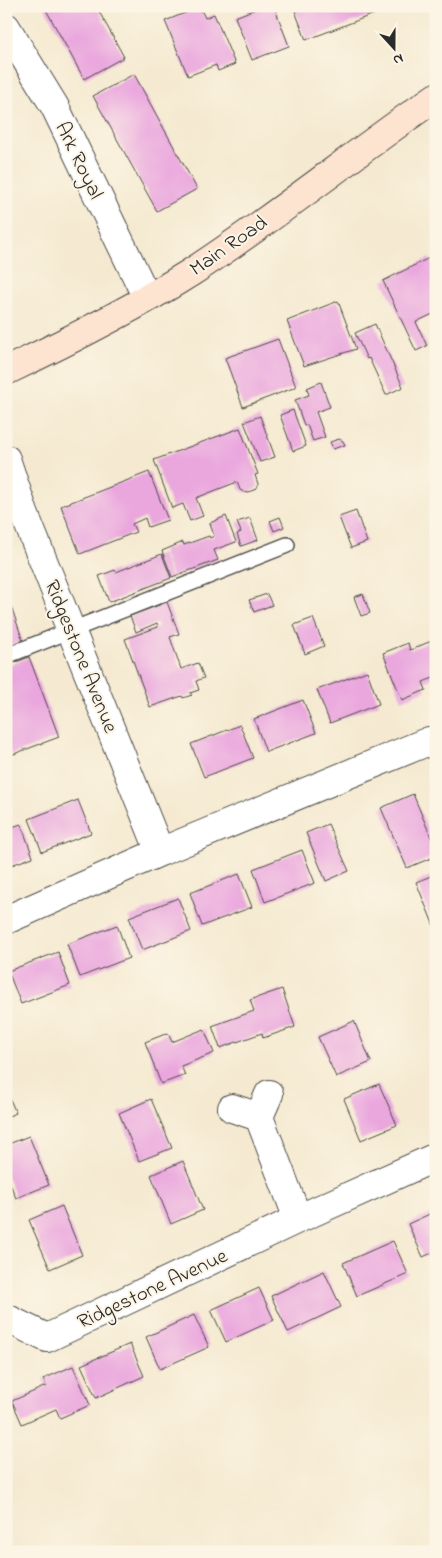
<svg xmlns="http://www.w3.org/2000/svg" width="442" height="1558" font-family="'Indie Flower',sans-serif">
<style>
.building{fill:#eaa7de}
.lines{fill:none;stroke-linecap:round;stroke-linejoin:round}
.lane-casing{stroke:#494844;stroke-width:18}
.street-casing{stroke:#494844;stroke-width:30}
.secondary-casing{stroke:#494844;stroke-width:30}
.lane{stroke:#fff;stroke-width:15}
.street{stroke:#fff;stroke-width:28}
.secondary{stroke:#fde4d1;stroke-width:28}
.labels{text-anchor:middle;stroke-width:4;stroke-linejoin:round;paint-order:stroke}
.street-label{font-size:21px;fill:#2b2b2b;stroke:#fcf5e5}
</style>
<rect width="100%" height="100%" fill="#fcf5e5"/>
<filter id="ink" filterUnits="userSpaceOnUse"><feTurbulence type="fractalNoise" baseFrequency=".02" numOctaves="2"/><feDisplacementMap in="SourceGraphic" scale="10" xChannelSelector="R" yChannelSelector="G"/><feConvolveMatrix kernelMatrix="1 2 1 2 8 2 1 2 1" color-interpolation-filters="sRGB"/></filter>
<filter id="wash" filterUnits="userSpaceOnUse"><feTurbulence type="fractalNoise" baseFrequency=".0096" numOctaves="4" result="noise"/><feDisplacementMap in="SourceGraphic" scale="20" xChannelSelector="R" yChannelSelector="G"/><feGaussianBlur stdDeviation="1.12" result="paint"/><feColorMatrix in="noise" values="0 0 0 0 0 0 0 0 0 0 0 0 0 0 0 0 0 1.4 0 .05"/><feComposite in="paint" operator="in"/></filter>
<g filter="url(#wash)">
<rect width="100%" height="100%" fill="#f5ead1"/>
<g id="blocks">
<!-- building -->
<path class="building" d="M44 6H96L124 57 84 79Z
M263 6H274L289 46 252 60 235 17Z
M310 6H380L382 11 306 40 295 11Z
M200 7 205 18 214 14 235 64 218 71 216 65 188 76 165 21Z
M134 74 197 189 157 211 93 96Z
M429 258 436 272V320L433 314 416 322 427 346 416 351 383 281Z
M338 301 356 349 304 366 287 321Z
M375 324 403 387 386 395 369 358 367 359 355 333Z
M278 339 296 387 243 407 225 358Z
M321 382 330 407 316 412 325 437 313 441 307 425H304L295 400 309 395 307 388Z
M293 410 306 446 293 451 280 415Z
M260 416 275 457 260 462 244 422Z
M240 428 258 474 255 475 258 484V486L256 489 246 493 240 490 237 482 196 498 203 516 190 521 183 504 172 508 154 460Z
M339 439 343 441 345 445 333 449 330 442Z
M149 472 168 520 148 527 145 518 143 519 132 524 136 532 80 554 61 506Z
M356 511 367 542 351 548 339 517Z
M226 516 236 542 214 550 218 560 172 577 162 551 183 542 184 545 209 536 210 538 214 536 210 523Z
M280 517 284 527 274 531 270 521Z
M250 518 258 540 241 546 237 534 241 532 237 522Z
M162 554 171 578 109 602 99 576 115 570 116 572Z
M267 594 272 605 254 612 249 600Z
M363 594 370 613 361 616 354 597Z
M167 602 179 634 170 637 181 669 198 663 204 678 196 681 199 690 190 693 192 695 183 698 182 696 150 707 125 639 158 627 157 623 136 632 130 616Z
M10 603 23 641 6 647V604Z
M313 618 324 646 305 654 294 625Z
M436 639V677L423 682 426 690 402 700 383 653 408 643 410 650Z
M29 657 59 737 11 755 6 743V666Z
M367 671 379 704 330 723 317 690Z
M303 700 316 733 266 752 254 719Z
M240 725 253 758 204 777 191 744Z
M413 794 436 849V856L407 868 381 808Z
M78 800 91 833 42 852 29 819Z
M21 824 33 857 6 867V829Z
M328 824 349 871 326 881 306 833Z
M302 850 315 883 265 902 253 869Z
M239 874 252 907 202 926 190 893Z
M436 874V931L416 882Z
M178 898 191 931 142 950 129 917Z
M117 925 129 958 80 977 67 944Z
M58 952 70 985 21 1004 8 971Z
M282 989 295 1027 263 1038 262 1033 220 1048 212 1026 254 1011 250 1000Z
M354 1021 371 1062 336 1077 318 1037Z
M204 1029 214 1053 181 1066 185 1075 161 1084 145 1042 168 1033 172 1042Z
M379 1084 397 1125 361 1140 344 1099Z
M6 1090 16 1113 6 1117Z
M151 1099 172 1148 139 1161 119 1113Z
M29 1136 49 1185 16 1198 6 1174V1145Z
M183 1161 203 1210 171 1224 151 1175Z
M62 1206 82 1255 50 1269 29 1220Z
M436 1211V1251L423 1257 408 1224Z
M393 1241 408 1274 357 1296 343 1263Z
M324 1271 341 1307 288 1332 271 1296Z
M259 1288 274 1320 226 1342 211 1310Z
M194 1315 209 1347 160 1369 146 1337Z
M130 1344 144 1376 96 1398 81 1365Z
M73 1366 90 1405 60 1418 56 1409 22 1424 12 1401 46 1386 43 1379Z"/>
</g>
</g>
<g filter="url(#ink)">
<use href="#blocks" fill-opacity="0" stroke="#494844" stroke-width="1"/>
<g class="lines">
<!-- lane casing -->
<g class="lane-casing">
<path id="lane" d="M6 656 287 545"/>
</g>
<!-- street casing -->
<g class="street-casing">
<path id="street" d="M6 27 55 107 147 298
M6 459 24 513 160 852
M6 920 160 852 429 741 436 746
M232 1108 259 1117 269 1094
M259 1117 298 1219
M6 1318 47 1338 298 1219 436 1157"/>
</g>
<!-- secondary casing -->
<g class="secondary-casing">
<path id="secondary" d="M6 371C69 341 131 310 190 273 275 218 353 154 436 97"/>
</g>
<!-- lane -->
<use href="#lane" class="lane"/>
<!-- street -->
<use href="#street" class="street"/>
<!-- secondary -->
<use href="#secondary" class="secondary"/>
</g>
</g>
<g class="labels">
<!-- street labels -->
<g class="street-label">
<text transform="translate(80 160) rotate(64)" y="7">Ark Royal</text>
<text transform="translate(228 245) rotate(-35)" y="7">Main Road</text>
<text transform="translate(82 656) rotate(68)" y="7">Ridgestone Avenue</text>
<text transform="translate(152 1288) rotate(-25)" y="7">Ridgestone Avenue</text>
</g>
</g>
<!-- margin -->
<rect width="442" height="1558" fill="none" stroke="#fcf5e5" stroke-width="25"/>
<!-- north arrow -->
<g transform="translate(394 48) rotate(159)" stroke="#fcf5e5" stroke-width="4" paint-order="stroke">
<path d="M0-4L9 19L0 12L-9 19Z" fill="#2b2b2b"/>
<text y="-8" font-size="14" font-weight="bold" text-anchor="middle" fill="#2b2b2b">N</text>
</g>
</svg>
